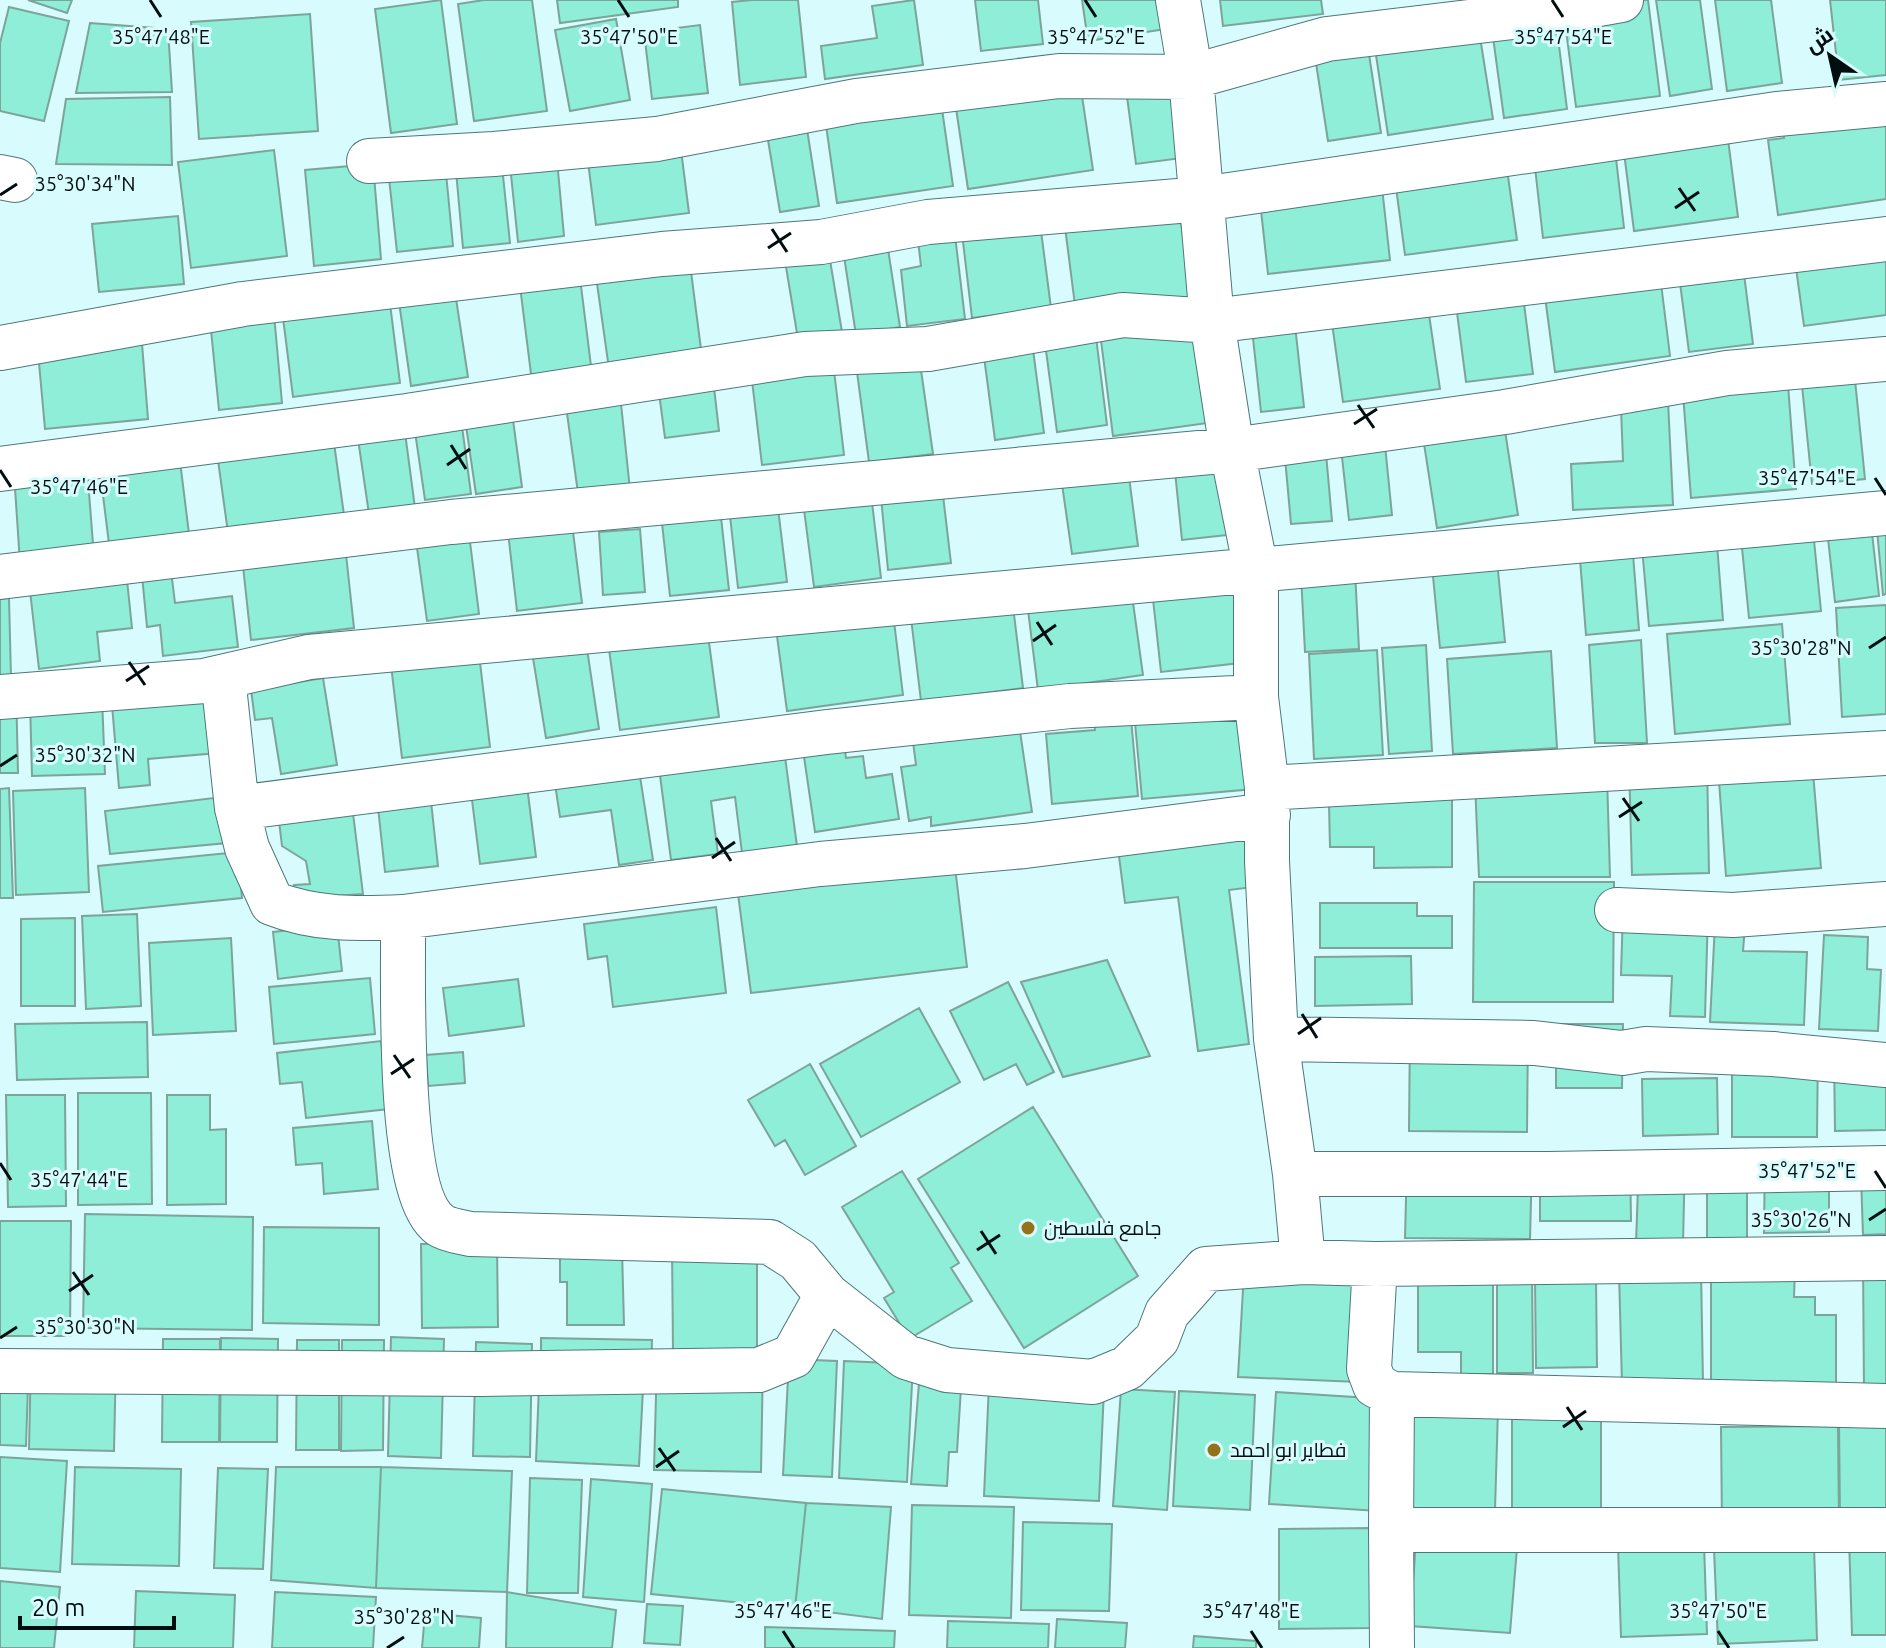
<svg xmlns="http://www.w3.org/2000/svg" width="1886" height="1648" font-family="Ubuntu,Cairo,sans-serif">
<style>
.building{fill:#8eeed8;stroke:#7ca49a;stroke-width:2}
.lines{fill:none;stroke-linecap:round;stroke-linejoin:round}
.minor-casing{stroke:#4e7779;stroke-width:46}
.minor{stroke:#fff;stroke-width:44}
.ticks{fill:none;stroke:#010e0f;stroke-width:3}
.poi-dot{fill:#937219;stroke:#d8fbfd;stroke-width:3}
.labels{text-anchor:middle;stroke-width:6;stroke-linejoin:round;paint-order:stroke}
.poi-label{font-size:20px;fill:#010e0f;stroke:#d8fbfd;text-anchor:start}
.ticks-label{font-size:20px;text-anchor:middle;fill:#010e0f;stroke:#d8fbfd;stroke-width:6;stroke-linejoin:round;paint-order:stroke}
</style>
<rect width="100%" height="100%" fill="#d8fbfd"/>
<!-- building -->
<path class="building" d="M28 0H72L67 13Z
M441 0 457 124 391 133 375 9Z
M484 0H532L547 111 474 121 458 4Z
M557 0H678V7L560 23Z
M751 0H798L806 77 740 85 732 2Z
M914 0 923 65 825 79 821 46 877 38 872 6Z
M975 0H1038L1043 44 981 51Z
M1082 0H1188L1192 25 1088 41Z
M1220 0H1321L1323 14 1223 26Z
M1614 0H1648L1660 96 1576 107 1563 7Z
M1656 0H1700L1712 89 1670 96Z
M1715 0H1771L1782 83 1727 91Z
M1830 0H1886V75L1839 80Z
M1554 6 1567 109 1504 118 1490 15Z
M9 7 69 21 44 121 0 111V43Z
M310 14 318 131 199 139 191 22Z
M1477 18 1493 119 1388 135 1373 35Z
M616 19 630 100 570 111 555 30Z
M90 23 168 29 172 92 76 93Z
M700 25 708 93 652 99 644 32Z
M1367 41 1381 133 1328 141 1314 50Z
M1201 58 1213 154 1136 164 1123 67Z
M1078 69 1093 170 968 189 953 88Z
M1886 87V199L1778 215 1768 140 1784 138 1780 102Z
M939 88 953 186 837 203 823 104Z
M170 97 172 165 56 164 66 99Z
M804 110 819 206 780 212 764 116Z
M1725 116 1738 217 1634 231 1621 129Z
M678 126 689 213 596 225 585 138Z
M1613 132 1624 228 1543 238 1532 141Z
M1503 141 1517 240 1405 255 1392 157Z
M274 150 287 256 191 268 178 162Z
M557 160 564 236 518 242 510 165Z
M1379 160 1390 260 1268 274 1257 174Z
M373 164 381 259 314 266 305 170Z
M502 166 510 243 463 248 456 171Z
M446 173 453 246 397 252 389 178Z
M1179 211 1194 301 1076 313 1065 227Z
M178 216 184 284 99 292 92 224Z
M1886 218V315L1804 326 1791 232Z
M1040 223 1051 308 972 318 962 233Z
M954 227 965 319 907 326 901 270 921 266 917 232Z
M886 236 900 327 856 335 842 243Z
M828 248 843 338 799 345 784 255Z
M1741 251 1753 344 1689 352 1677 260Z
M689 256 702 357 609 369 595 269Z
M1658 259 1670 356 1555 372 1542 274Z
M579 270 592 374 532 382 519 278Z
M453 279 468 377 411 386 397 288Z
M388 288 400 383 293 397 281 302Z
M1522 288 1533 374 1466 382 1455 297Z
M1427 301 1440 389 1343 402 1331 316Z
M273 303 282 403 219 410 209 310Z
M1295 325 1304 407 1261 412 1252 329Z
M1203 327 1215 422 1113 436 1101 340Z
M1095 329 1107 425 1057 432 1044 336Z
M141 331 148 419 45 429 37 341Z
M1032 342 1044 433 995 440 983 349Z
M1853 360 1865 479 1812 484 1800 366Z
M833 362 844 455 762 465 751 372Z
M920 363 933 454 869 462 857 372Z
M712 370 719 431 665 438 657 378Z
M1787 372 1796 489 1691 498 1682 381Z
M1667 380 1673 505 1573 510 1571 464 1623 461 1620 382Z
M620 394 630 490 578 493 565 399Z
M1500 398 1518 515 1437 528 1419 411Z
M511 405 522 487 476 494 464 412Z
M460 411 471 494 425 500 413 418Z
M404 425 415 508 369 514 357 432Z
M1383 425 1392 515 1349 520 1339 430Z
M1243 434 1254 532 1182 540 1172 442Z
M333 436 345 522 229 540 217 453Z
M1325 442 1332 521 1291 524 1284 447Z
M1125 446 1138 546 1072 554 1058 456Z
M179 453 191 550 111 560 99 463Z
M87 467 94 557 20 563 14 473Z
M940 470 951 563 888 570 879 477Z
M869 477 881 578 814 587 801 486Z
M776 492 787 582 738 588 728 498Z
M1886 496V594L1883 595 1874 497Z
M1868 497 1879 596 1835 602 1824 502Z
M719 499 729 590 670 596 660 505Z
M1811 510 1821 611 1749 618 1739 518Z
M571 516 582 603 517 611 507 523Z
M1715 519 1723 620 1649 626 1640 525Z
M468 526 479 614 427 621 415 533Z
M640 529 645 592 603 595 599 532Z
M1631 529 1639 630 1586 635 1578 534Z
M345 545 354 628 251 640 242 557Z
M1496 550 1505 642 1440 648 1431 556Z
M170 562 175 603 232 596 238 647 163 656 160 625 147 627 141 565Z
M1355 571 1359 649 1305 652 1301 575Z
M127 580 132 628 97 632 100 661 39 669 30 591Z
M1239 580 1249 662 1161 672 1152 590Z
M1131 588 1143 675 1038 690 1027 602Z
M9 598 11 677 0 678V599Z
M1012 598 1023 688 921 701 910 610Z
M892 605 903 695 787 711 775 621Z
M1886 605V714L1842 717 1836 608Z
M1782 624 1790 724 1675 734 1667 634Z
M708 635 719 717 620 730 609 649Z
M1641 640 1647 743H1595L1589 645Z
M1426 645 1432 751 1389 754 1382 648Z
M587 649 599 729 546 738 533 658Z
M1377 650 1383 755 1314 759 1309 654Z
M1551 651 1557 748 1453 754 1447 659Z
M479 654 490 747 402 758 391 665Z
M323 678 337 765 281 774 272 718 255 720 251 690Z
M212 684 218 753 148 759 150 785 119 788 111 693Z
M0 685H16L18 773H0Z
M102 697 105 774 32 776 30 701Z
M1247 702 1254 789 1142 799 1134 712Z
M1130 707 1138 796 1052 804 1046 734 1095 730 1093 710Z
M1018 718 1032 812 931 826V817L909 821 901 767 916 765 912 734Z
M843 738 846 758 863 756 866 778 892 774 899 819 815 832 802 743Z
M783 742 797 846 742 853 735 797 711 801 718 854 671 860 658 760Z
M637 757 653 860 619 865 611 810 560 817 553 771Z
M1707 760 1709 873 1632 875 1629 762Z
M1812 760 1821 868 1726 876 1718 768Z
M1607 776 1610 877H1479L1475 783Z
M526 778 536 857 480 864 470 784Z
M1452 783V867L1374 868V847H1330L1329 804Z
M9 788 13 898H0V789Z
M85 788 89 892 16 895 13 791Z
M430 792 438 866 385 872 377 798Z
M222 797 227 843 110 854 105 811Z
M352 805 363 894 291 899 294 885 310 884 306 861 282 846 278 813Z
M1244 816 1253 887 1229 890 1249 1044 1198 1051 1178 897 1125 903 1116 833Z
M238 852 242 898 103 912 98 866Z
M955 867 967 967 751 993 738 894Z
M1474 882H1614L1613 1002H1473Z
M1320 903H1417V916H1452V948H1320Z
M716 907 726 993 613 1007 607 956 588 959 584 924Z
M1623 909 1708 911 1705 1017 1670 1016 1672 976 1621 975Z
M137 914 141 1006 86 1009 82 916Z
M75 918V1006H21V919Z
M1715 924 1745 926 1743 951 1807 952 1804 1025 1710 1022Z
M337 925 342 971 278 979 273 932Z
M1824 935 1868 937 1867 969 1881 970 1878 1031 1819 1029Z
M231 938 236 1031 153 1035 149 943Z
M1411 956 1412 1004 1315 1006V957Z
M1107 960 1150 1056 1063 1077 1021 982Z
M370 978 375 1034 274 1044 269 987Z
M518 979 524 1026 449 1036 443 988Z
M1008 982 1054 1072 1027 1085 1016 1064 984 1080 950 1011Z
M919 1008 960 1082 861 1137 820 1064Z
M147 1022 148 1077 17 1080 15 1024Z
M1556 1024H1623L1622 1088H1556Z
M1410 1026 1528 1027 1527 1132 1409 1131Z
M381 1041 389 1109 306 1118 302 1082 280 1084 277 1053Z
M1818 1043 1817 1137H1732V1044Z
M463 1052 465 1083 428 1086 426 1055Z
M1834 1052H1886V1130L1835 1131Z
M810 1064 856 1146 805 1175 785 1140 775 1146 748 1100Z
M1717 1078 1718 1134 1643 1136 1642 1079Z
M78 1093H151L152 1204 78 1205Z
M6 1095H65L66 1206 8 1207Z
M167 1095H210V1130L226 1129V1204L167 1205Z
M1033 1107 1138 1276 1024 1348 918 1179Z
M372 1121 378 1189 324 1194 322 1163 296 1165 293 1128Z
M1886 1147V1234L1863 1235 1860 1148Z
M1765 1151H1829V1232L1764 1233Z
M1747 1156V1244L1707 1243V1157Z
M1630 1157 1631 1221H1540V1158Z
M1639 1157H1685L1683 1244H1636Z
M1407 1159 1532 1160 1530 1239 1405 1238Z
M902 1171 959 1263 951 1268 972 1301 909 1339 884 1298 894 1292 842 1207Z
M85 1214 253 1217 252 1330 83 1328Z
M0 1221H71L70 1336H0Z
M264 1227 379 1228V1325L263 1323Z
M497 1243 498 1327 422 1328 421 1244Z
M757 1247V1350H673L672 1248Z
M560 1249H622L624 1325H567V1282H560Z
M1886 1261V1390L1864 1391 1863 1262Z
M1493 1268V1374H1461V1352H1418V1269Z
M1795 1269 1794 1297H1815V1315H1836V1390H1711V1270Z
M1701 1270 1703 1383 1622 1385 1619 1272Z
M1497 1271H1532L1533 1373H1497Z
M1244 1272 1364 1277 1358 1382 1238 1377Z
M1596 1278 1597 1367 1536 1368 1535 1279Z
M391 1337 444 1339 441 1458 388 1456Z
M221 1338 278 1339 277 1442H220Z
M541 1338 652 1340 651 1381 541 1379Z
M163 1339H220L219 1442H162Z
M297 1340H339V1450H296Z
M342 1340H384L383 1450 341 1451Z
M476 1342 532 1344 530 1457 473 1456Z
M0 1354 29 1355 26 1446 0 1445Z
M31 1356 116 1358 114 1451 29 1449Z
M657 1358 763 1360 761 1472 654 1470Z
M789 1359 837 1361 832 1477 783 1475Z
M844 1361 913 1364 907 1482 839 1478Z
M920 1370 962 1372 957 1452H949L947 1486 911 1484Z
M989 1384 1104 1389 1099 1501 984 1496Z
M539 1385 643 1389 639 1466 536 1461Z
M1121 1389 1175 1392 1167 1510 1113 1506Z
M1179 1391 1255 1395 1250 1510 1173 1506Z
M1276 1392 1385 1399 1378 1511 1269 1504Z
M1401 1406 1498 1409 1495 1510 1398 1508Z
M1601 1408V1523H1512V1409Z
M1886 1419V1520H1840L1839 1421Z
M1838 1426 1839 1525 1722 1527 1721 1427Z
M0 1457 67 1461 60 1572 0 1568Z
M75 1467 181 1469 179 1566 72 1564Z
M276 1467H381L376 1588 271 1580Z
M381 1467 512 1471 507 1592 376 1588Z
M218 1468 268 1469 263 1569 214 1568Z
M530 1478 582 1480 578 1593H527Z
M591 1479 652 1484 644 1602 583 1597Z
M662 1489 806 1503 795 1608 651 1594Z
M806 1503 891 1507 882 1619 795 1608Z
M912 1505 1014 1507 1011 1618 909 1615Z
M1023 1522 1112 1524 1109 1611 1021 1610Z
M1371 1528V1628L1279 1629V1529Z
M1886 1536V1635H1852L1849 1537Z
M1416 1540 1517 1548 1510 1633 1410 1626Z
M1704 1543 1707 1634 1621 1637 1618 1546Z
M1814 1546 1817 1640 1718 1644 1714 1549Z
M0 1581 60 1587 54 1648H0Z
M136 1591 235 1595 233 1648H134Z
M275 1592 376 1597 373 1648H272Z
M507 1592 616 1610 612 1648H506Z
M647 1604 683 1606 680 1645 644 1643Z
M425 1613 481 1618 479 1648H422Z
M1057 1619 1127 1623 1125 1648H1055Z
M948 1621 1049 1624 1048 1648H947Z
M765 1627 895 1631 894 1648H765Z
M1194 1636 1256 1641V1648H1193Z"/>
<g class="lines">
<!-- minor casing -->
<g class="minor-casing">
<path id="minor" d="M369 161 494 154 657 139 856 101 1059 76 1191 77 1327 39 1553 12 1621 0
M0 177 15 180
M0 348 243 304 662 254 821 242 928 222 1202 199 1777 114 1886 104
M0 469 407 416 805 354 928 349 1123 315 1212 321 1886 239
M0 577 451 522 1232 450 1505 412 1727 373 1886 359
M223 677 237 808 247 848 272 903C315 920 357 919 403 917L820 864 1025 846 1268 815
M0 697 204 681 309 657 1256 570 1232 450 1212 321 1191 77 1178 0
M1267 788 1886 753
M237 808 827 732 1070 706 1256 697
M1617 910 1733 915 1886 904
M403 917C404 974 395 1193 440 1225 447 1230 462 1232 470 1234L770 1242 798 1260 827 1295 906 1357 947 1370 1093 1382 1127 1368 1157 1339 1167 1313 1206 1269 1303 1262 1375 1264 1886 1258
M1276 1039 1534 1043 1622 1053 1646 1049 1773 1054 1886 1065
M1295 1174H1548L1886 1168
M1303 1262 1295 1174 1276 1039 1267 861V788L1256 697V570L1886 513
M1375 1264 1369 1369 1375 1385 1392 1394 1886 1406
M0 1371 481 1374 759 1370 793 1356 827 1295
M1392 1394 1391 1530H1886
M1391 1530 1392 1648"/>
</g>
<!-- minor -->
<use href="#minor" class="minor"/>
</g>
<!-- ticks -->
<path class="ticks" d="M150 0 161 17M618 0 629 17M1085 0 1096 17M1552 0 1563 17M1679 188 1695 211M0 195 17 184M1675 208 1699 192M772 229 787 252M768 248 791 233M1358 405 1374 428M1354 424 1377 409M451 445 466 469M447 465 470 449M0 470 11 487M1875 478 1886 495M1037 622 1052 645M1033 641 1056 625M1869 648 1886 637M129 662 145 685M126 681 149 666M0 766 17 755M1623 798 1639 821M1619 817 1642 802M716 838 731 861M712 858 735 842M1302 1014 1317 1038M1298 1034 1321 1018M394 1055 410 1078M391 1074 414 1059M0 1163 11 1180M1875 1171 1886 1188M1869 1220 1886 1209M981 1231 996 1254M977 1250 1000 1235M73 1272 89 1295M69 1291 93 1275M0 1338 17 1327M1567 1407 1582 1430M1563 1427 1586 1411M659 1448 675 1471M656 1467 679 1451M783 1631 794 1648M1251 1631 1262 1648M1718 1631 1729 1648M387 1648 404 1637"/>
<!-- markers -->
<g class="poi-dot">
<circle cx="1028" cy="1228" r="8"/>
<circle cx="1214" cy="1450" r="8"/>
</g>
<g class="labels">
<!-- poi labels -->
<g class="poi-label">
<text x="1044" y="1235">جامع فلسطين</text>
<text x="1230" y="1457">فطاير ابو احمد</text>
</g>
</g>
<g class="ticks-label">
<text x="161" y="44">35°47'48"E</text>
<text x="629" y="44">35°47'50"E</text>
<text x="1096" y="44">35°47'52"E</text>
<text x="1563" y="44">35°47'54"E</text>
<text x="85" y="191">35°30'34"N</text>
<text x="1807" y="485">35°47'54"E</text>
<text x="79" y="494">35°47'46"E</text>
<text x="1801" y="655">35°30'28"N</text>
<text x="85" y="762">35°30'32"N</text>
<text x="1807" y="1178">35°47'52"E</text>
<text x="79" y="1187">35°47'44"E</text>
<text x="1801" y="1227">35°30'26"N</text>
<text x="85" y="1334">35°30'30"N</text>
<text x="783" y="1618">35°47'46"E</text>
<text x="1251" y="1618">35°47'48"E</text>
<text x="1718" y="1618">35°47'50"E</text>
<text x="404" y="1624">35°30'28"N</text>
</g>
<!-- north arrow -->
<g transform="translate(1830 56) rotate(326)" stroke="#d8fbfd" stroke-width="6" paint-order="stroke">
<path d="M0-6L14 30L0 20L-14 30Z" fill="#010e0f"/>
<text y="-12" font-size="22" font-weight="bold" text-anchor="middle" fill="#010e0f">ش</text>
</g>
<!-- scale -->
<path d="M20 1616v12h154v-12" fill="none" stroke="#010e0f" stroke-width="4"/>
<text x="32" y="1616" font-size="24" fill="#010e0f" stroke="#d8fbfd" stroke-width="6" paint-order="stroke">20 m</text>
</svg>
